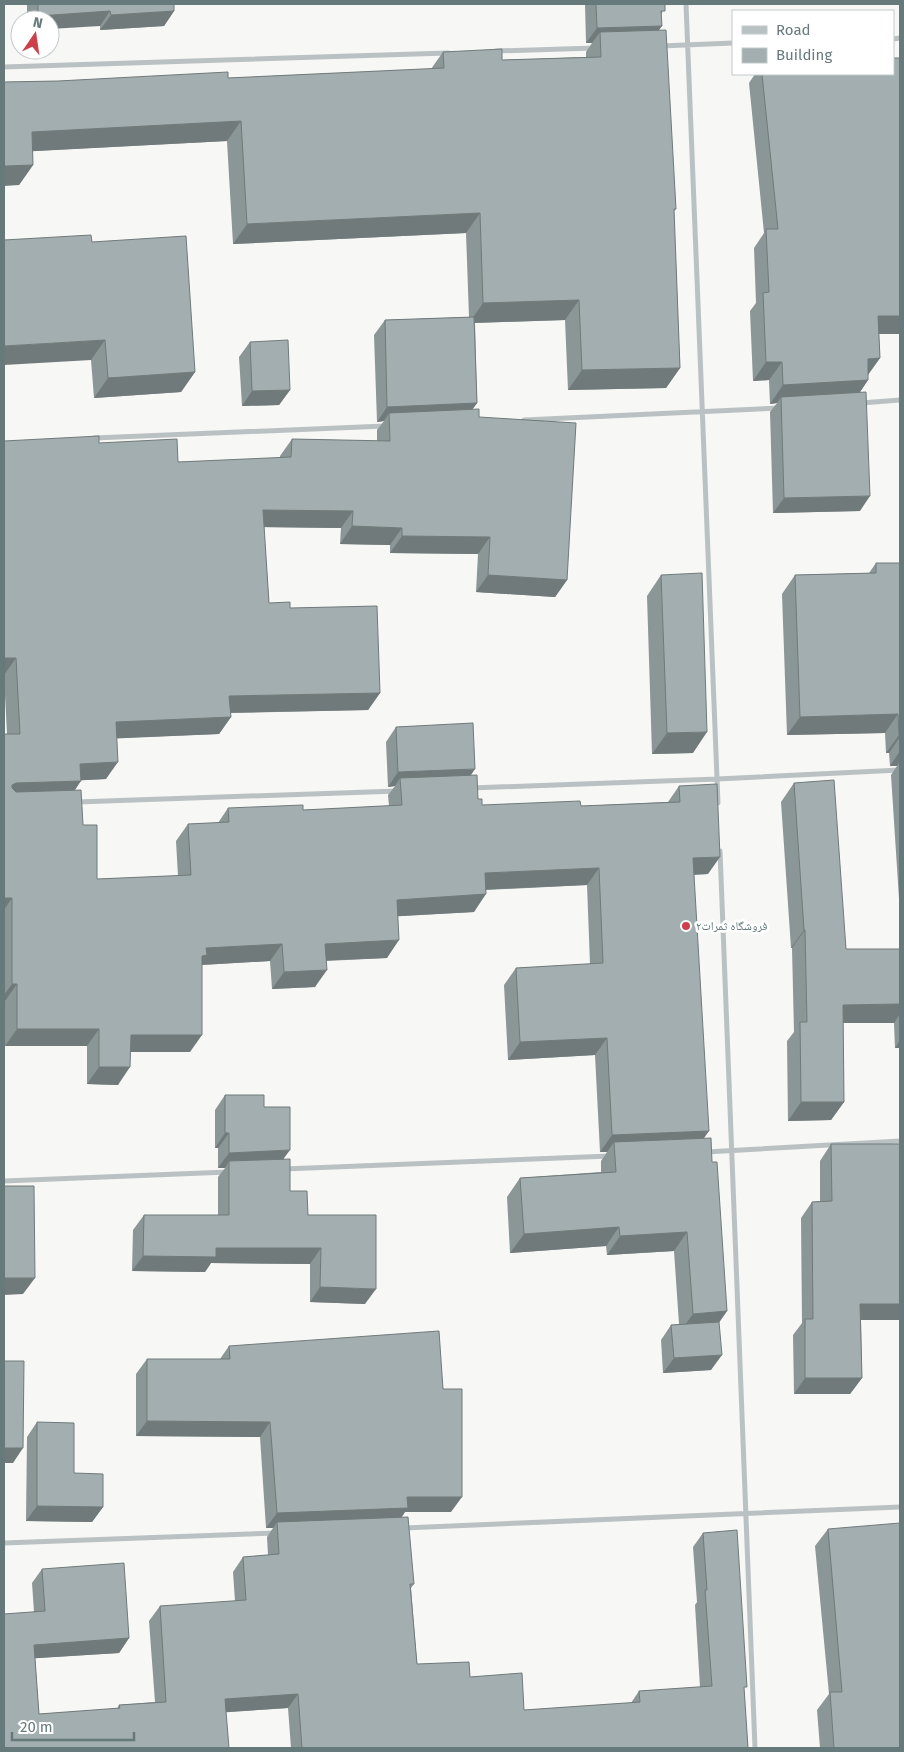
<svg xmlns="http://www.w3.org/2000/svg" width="904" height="1752" font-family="'Fira Sans','Noto Naskh Arabic',sans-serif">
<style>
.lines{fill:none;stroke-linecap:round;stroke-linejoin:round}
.street{stroke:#bac1c2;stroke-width:5}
.wall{fill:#8b9696}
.shaded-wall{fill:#717a7a}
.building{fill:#a2aeaf;stroke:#717a7a}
.poi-dot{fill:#cc404c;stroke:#fff;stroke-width:2}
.labels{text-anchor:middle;stroke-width:5;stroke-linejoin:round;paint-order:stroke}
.poi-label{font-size:12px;fill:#667a7c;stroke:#fff;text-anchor:start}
</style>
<rect width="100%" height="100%" fill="#f7f7f5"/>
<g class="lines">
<!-- street -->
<path class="street" d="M686 4 718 803
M893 39 900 38
M661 46 733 43
M496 51 595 48
M4 67 448 53
M861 403 900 400
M524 420 780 408
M94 438 385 426
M471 788 717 779 900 770
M77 802 398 791
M720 851 755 1748
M706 1152 900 1141
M284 1169 610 1156
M4 1181 228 1172
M404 1528 900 1507
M4 1543 276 1533"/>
</g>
<!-- wall -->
<path class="wall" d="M27 4H174V11L164 26 100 30V26L50 20H27Z
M585 4H665L661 16 659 30 676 209 674 211 680 368 666 388 568 390 565 320 475 323 477 403 472 410 479 417 567 580 555 597 476 592 478 554 390 553V545L340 544 341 528 264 527 269 603 290 608 380 693 368 710 230 713 231 717 219 734 117 738 106 779 81 780 75 790 83 825 97 879 178 876 176 841 188 824 218 823 228 808 303 810 389 806 388 795 395 786 388 787 386 742 396 727 470 776 478 799 482 805 581 806 668 802 679 786 708 874 694 875 704 1138 712 1162 727 1311 719 1322 711 1370 663 1373 661 1340 671 1325 679 1324 674 1251 607 1255 606 1246 510 1253 507 1197 520 1178 601 1172V1161L607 1152H600L595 1055 508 1060 504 985 516 968 590 964 587 885 486 890 474 912 398 916 387 958 326 961 315 987 272 989 270 961 202 965 190 1052H130L118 1085 87 1084V1046H5V1001H4V734H7L4 675V441L99 443 178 462 280 458V456L292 439 377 441V430L384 421 377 422 374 335 385 320 469 317 466 233 233 244 227 141 32 151 33 165 19 185 4 82 228 78 431 69 443 52 502 60 586 57V52L592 43H586Z
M900 58V334H879L880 358 868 375V380L860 392V511L773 513 770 412 777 403 770 404 769 380 753 381 750 311 756 303 754 248 764 233 749 83 755 74H762Z
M92 242 195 372 181 392 94 398 91 360Z
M250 342 290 390 279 405 242 406 239 357Z
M876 563H900V914L891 775 897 766H890L889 753H886L885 733 787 735 782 594 795 575 869 573Z
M661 575 693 753 652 754 647 596Z
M794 783 846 949H900V1048H895L894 1023H843L844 1102 831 1120 788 1121 787 1041 794 1032 792 948H791L781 802Z
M225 1095 264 1107 284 1159 290 1191 308 1215 365 1304 310 1302V1264L211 1263 205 1272 132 1271 133 1230 144 1215H218V1177L225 1168H218V1148H215V1110Z
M831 1144H900V1320H861L862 1378 850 1394H794L793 1335 802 1323 801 1218 812 1202 820 1201V1161Z
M229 1346 451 1512H405L401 1517 414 1584 411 1588 417 1664 470 1677 524 1710 631 1703 639 1691 700 1687 695 1605 697 1602 693 1547 703 1533 744 1691 748 1748H291L288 1708 226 1712 4 1748 34 1612 32 1583 42 1569 129 1638 119 1653 35 1658 39 1714 117 1709 119 1705 155 1702 149 1621 160 1606 235 1601 233 1572 243 1557 268 1555 267 1537 273 1528H266L260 1437 136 1436V1374L147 1359H220Z
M37 1422 74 1473 103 1507 92 1522 26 1521 27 1437Z
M828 1529 900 1748H820L817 1710 829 1694 815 1546Z"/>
<!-- shaded-wall -->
<path class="shaded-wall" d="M110 11 100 26 50 29V20H35L38 16Z
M174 11 164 26 100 30 111 15Z
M662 26 651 41 600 32 592 43H586L597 28Z
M241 121 227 141 18 152 32 132Z
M33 165 19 185 4 186V166Z
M480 213 466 233 233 244 247 224Z
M579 300 565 320 469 323 483 303Z
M878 316H900V334H865Z
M105 340 91 360 4 365V346Z
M880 358 867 376 868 359Z
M766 362H782L769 380 753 381Z
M680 368 666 388 568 390 582 370Z
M195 372 181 392 94 398 108 378Z
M868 380 856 398 781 397 777 403 770 404 783 385Z
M290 390 279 405 242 406 252 391Z
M477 403 466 418 389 413 384 421 377 422 387 407Z
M870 496 860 511 773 513 784 498Z
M263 510 353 511 341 528 251 527Z
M352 526 402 528 390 545 340 544Z
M402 536 490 537 478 554 390 553Z
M488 575 567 580 555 597 476 592Z
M4 658H16L4 675Z
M380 693 368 710 217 713 229 696Z
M898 714 885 733 787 735 800 717Z
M231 717 219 734 104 739 116 722Z
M707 732 693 753 652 754 667 733Z
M899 735H900V737L889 753H886Z
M900 751V761L897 766H890Z
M118 762 106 779 68 781 80 764Z
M475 769 465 784 400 778 395 786 388 787 398 772Z
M81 781 69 798 4 801 12 785 16 783Z
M720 857 708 874 681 875 693 858Z
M599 868 587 885 473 890 485 873Z
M486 894 474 912 385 917 397 900Z
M4 898H12L4 910Z
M804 930H805L792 948H791Z
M399 940 387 958 313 961 325 944Z
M282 944 270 961 200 965 195 973 206 948Z
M327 970 315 987 272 989 284 972Z
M12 984H17L5 1001H4V995Z
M900 1004V1014L894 1023H830L843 1005Z
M17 1029H99L87 1046H5Z
M131 1035H202L190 1052H119Z
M607 1038 595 1055 508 1060 520 1042Z
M900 1040V1048H895Z
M99 1067H130L118 1085 87 1084Z
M801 1102H844L831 1120 788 1121Z
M709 1131 697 1148 614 1142 607 1152H600L612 1135Z
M225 1133H229L218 1148H215Z
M290 1150 279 1165 229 1161 225 1168H218L229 1153Z
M619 1227 606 1246 510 1253 524 1234Z
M687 1232 674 1251 607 1255 620 1236Z
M216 1248H321L310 1264 211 1263 205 1272 132 1271 143 1256Z
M4 1278H35L23 1294 4 1295Z
M320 1287 376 1289 365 1304 310 1302Z
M860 1304H900V1320H849Z
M727 1311 714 1330 679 1333 693 1314Z
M722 1355 711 1370 663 1373 674 1358Z
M805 1378H862L850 1394H794Z
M147 1421 270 1422 260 1437 136 1436Z
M4 1448H23L13 1463H4Z
M407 1497H462L451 1512H405L398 1523 277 1522 273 1528H266L277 1513Z
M37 1506 103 1507 92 1522 26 1521Z
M129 1638 119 1653 24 1659 34 1645Z
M298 1694 288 1708 215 1713 225 1699Z"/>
<!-- building -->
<path class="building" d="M38 4H174V11L111 15 110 11 38 16Z
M596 4H665V11H661L662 26 597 28Z
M666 30 676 209H674L680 368 582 370 579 300 483 303 480 213 247 224 241 121 32 132 33 165 4 166V82L58 81 228 72V78L444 68 443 52 502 49V60L601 57 600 32Z
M893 58H900V316H878L880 358 868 359V380L783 385 782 362H766L763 293 769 292 766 229H778L762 74H893Z
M91 235 92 242 186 236 195 372 108 378 105 340 4 346V240Z
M474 317 477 403 387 407 385 320Z
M288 340 290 390 252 391 250 342Z
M866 392 870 496 784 498 781 397Z
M479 409V417L576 423 567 580 488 575 490 537 402 536V528L352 526 353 511 263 510 269 603 290 602V608L377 606 380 693 229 696 231 717 116 722 118 762 80 764 81 781 16 783 12 785V788L16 792 81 790 83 825H97V879L191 875 188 824 229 822 228 808 303 805V810L402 805 400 778 477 775 478 799H482V805L580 801 581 806 680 802 679 786 717 784 720 857 693 858 709 1131 612 1135 607 1038 520 1042 516 968 603 963 599 868 485 873 486 894 397 900 399 940 325 944 327 970 284 972 282 944 206 948 207 955 202 956V1035H131L130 1067H99V1029H17V984H12V898H4V734H20L16 658H4V441L99 436V443L177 439 178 462 291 457 292 439 390 441 389 413Z
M876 563H900V735H899L898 714 800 717 795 575 876 573Z
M702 573 707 732 667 733 661 575Z
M473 723 475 769 398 772 396 727Z
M834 780 846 949H900V1004L843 1005 844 1102H801L800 1022H807L805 930H804L794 783Z
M225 1095H264V1107H290V1150L229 1153V1133H225Z
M711 1138 712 1162H717L727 1311 693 1314 687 1232 620 1236 619 1227 524 1234 520 1178 616 1172 614 1142Z
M831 1144H900V1304H860L862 1378H805V1319H813L812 1202 832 1201Z
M290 1159V1191H307L308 1215H376V1289L320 1287 321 1248H216V1257L143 1256 144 1215H229V1161Z
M4 1186H34L35 1278H4Z
M719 1322 722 1355 674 1358 671 1325Z
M439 1331 443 1389H462V1497H407L408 1508 277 1513 270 1422 147 1421V1359H230L229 1346Z
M4 1361H24L23 1448H4Z
M37 1422 74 1423V1473L103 1474V1507L37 1506Z
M408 1517 414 1584H410L417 1664 469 1662 470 1677 522 1673 524 1710 640 1702 639 1691 712 1686 705 1590H707L703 1533 737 1530 747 1687H744L748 1748H302L298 1694 225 1699 229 1748H4V1614L45 1611 42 1569 124 1563 129 1638 34 1645 39 1714 120 1708 119 1705 166 1702 160 1606 246 1600 243 1557 279 1554 277 1522Z
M900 1523V1748H834L830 1692H842L828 1529Z"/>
<!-- markers -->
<circle class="poi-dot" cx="686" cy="926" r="5"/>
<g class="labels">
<!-- poi labels -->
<g class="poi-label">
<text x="696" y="930">فروشگاه ثمرات٢</text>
</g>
</g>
<!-- border -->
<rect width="904" height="1752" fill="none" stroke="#667a7c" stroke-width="10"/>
<!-- legend -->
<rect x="732" y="10" width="162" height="65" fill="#ffffff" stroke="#c2cacb"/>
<rect x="742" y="26" width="25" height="8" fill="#bac1c2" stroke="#c2cacb"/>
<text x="776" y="35" font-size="15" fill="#667a7c">Road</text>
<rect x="742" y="48" width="25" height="15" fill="#a2aeaf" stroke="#c2cacb"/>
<text x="776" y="60" font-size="15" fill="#667a7c">Building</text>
<!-- north arrow -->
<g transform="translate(35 35) rotate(13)"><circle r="24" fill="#ffffff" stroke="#c2cacb"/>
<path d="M0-4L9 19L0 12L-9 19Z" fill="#cc404c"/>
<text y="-8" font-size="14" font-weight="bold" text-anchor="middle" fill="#667a7c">N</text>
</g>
<!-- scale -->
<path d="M12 1732v8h122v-8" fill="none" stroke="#667a7c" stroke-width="2.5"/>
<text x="20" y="1732" font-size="15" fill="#667a7c" stroke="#ffffff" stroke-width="4" paint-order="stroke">20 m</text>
</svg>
